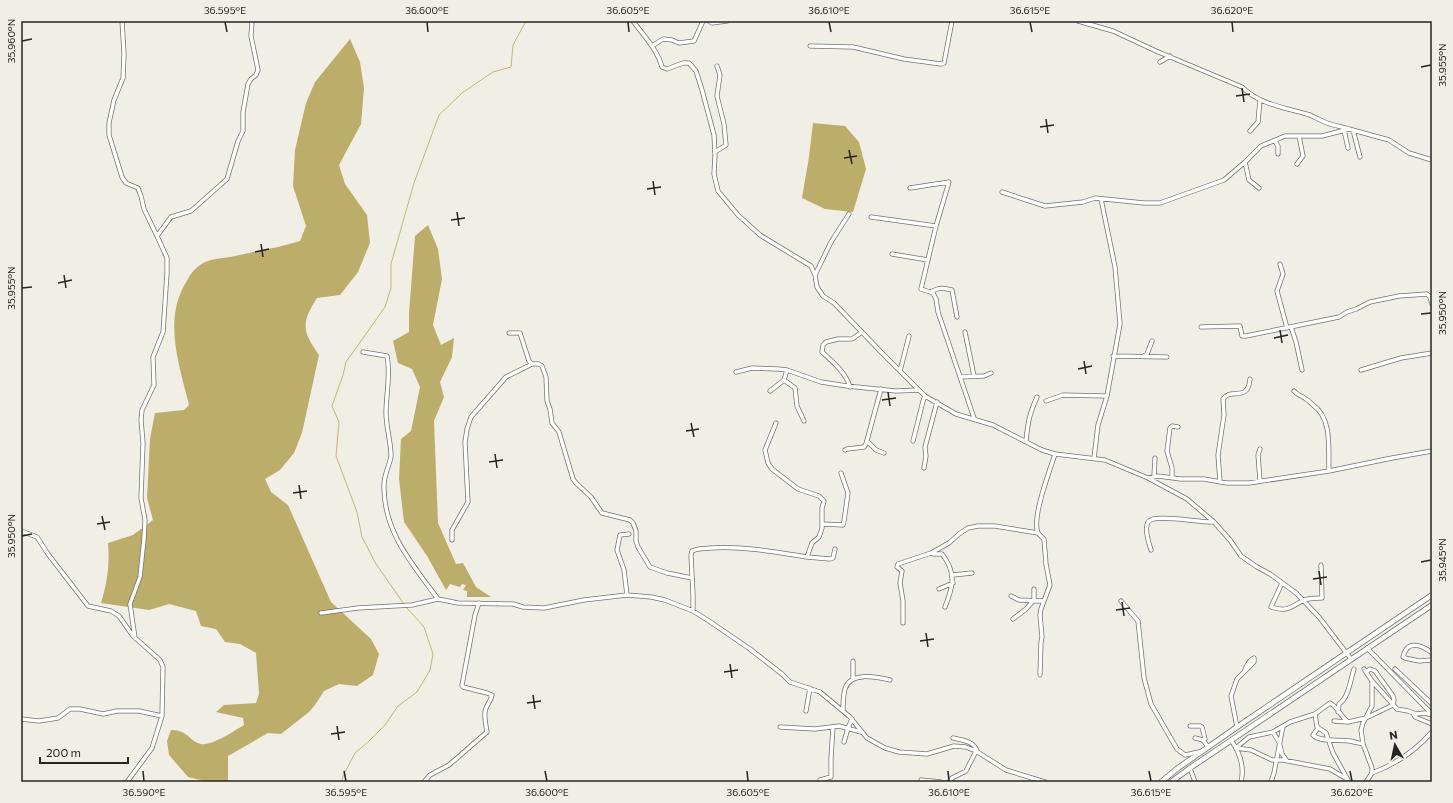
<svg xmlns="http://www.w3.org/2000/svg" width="1453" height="803" font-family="Commissioner,sans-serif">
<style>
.forest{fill:#bdad6a}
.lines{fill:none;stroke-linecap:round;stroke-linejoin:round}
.stream{stroke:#c6b572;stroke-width:1}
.minor-casing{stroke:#75736b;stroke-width:5}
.major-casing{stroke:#75736b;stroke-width:6}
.minor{stroke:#fff;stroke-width:3.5}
.major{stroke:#fff;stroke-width:4.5}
.ticks{fill:none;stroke:#262522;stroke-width:1.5}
.neatline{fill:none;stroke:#262522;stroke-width:1.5}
.ticks-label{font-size:10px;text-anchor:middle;fill:#262522}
</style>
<rect width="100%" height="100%" fill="#f1eee6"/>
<!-- forest -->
<path class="forest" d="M350 39 360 62 364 88 361 124 339 165 345 184 367 215 370 243 358 272 340 295 317 298C301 323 302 331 319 355L302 433 294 453 280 470 265 479 271 492 288 505 331 602 371 639 379 654 373 675 357 686 339 684 324 691 315 705 309 712 281 734 268 733 228 756V782H208L188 777 169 755 167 741 171 730C187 729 190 742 201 744 212 746 234 731 244 725L243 718 216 712 224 705 256 703 259 694 256 653 240 644 225 642 216 629 201 626 196 611 169 604 149 610 101 603C107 583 110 565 108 543L133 535 153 520 147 498 150 439 155 413 184 410 189 405C179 364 162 318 188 279 192 271 199 264 208 261 216 258 226 258 235 256 256 251 278 248 300 241L306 226 293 186 295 150 306 103 315 82Z
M813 123 845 126 859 142 866 169 853 212 825 209 802 198 809 157Z
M428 225 438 249 442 279 433 325 441 345 454 338 452 357 440 382 444 397 434 421 438 523 456 564 463 563 476 587 491 597H467V591L463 590 466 585 462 584 460 587 450 584 446 590 427 556 404 522 399 479 401 439 411 431 420 387 412 369 398 363 393 341 409 332V313L415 236Z"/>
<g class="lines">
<!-- stream -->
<path class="stream" d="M404 604 376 564 362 537 357 512 336 456 339 422 332 406 343 375 346 362 385 307 391 288V264L414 183 439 115 462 93 493 72 511 67 513 45 526 21
M342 782 343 776 355 753 368 742 385 725 398 706 417 692 430 670 433 654 424 627 406 607"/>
<!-- minor casing -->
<g class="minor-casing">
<path id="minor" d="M122 21 124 54 123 78 114 100 109 123V135L122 177 126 183 138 188 141 196 144 209 157 236 167 258V273L163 332 153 357 154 385 142 410 141 420 143 443 141 498 145 520 144 539 140 577 130 604 135 638
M633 21C644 36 657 49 662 67L667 69 683 63H689L696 71 702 90 714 135 715 155 714 174 718 191 738 215 760 235 811 266 815 275 817 287 823 296 834 303 883 354 925 396 956 414 993 425 1042 450 1055 454 1105 460 1148 478 1187 499 1214 522 1230 540 1241 556 1257 567 1270 574 1296 593 1319 617 1351 659
M709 21 712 23 727 21
M1078 21 1113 31 1156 51 1242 87C1260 105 1287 108 1310 115 1317 118 1323 122 1330 124 1336 126 1343 127 1349 129
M652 46 663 39 672 40 679 43 694 41 703 21
M810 46 853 47 904 59 941 64 944 63 952 21
M1160 62 1170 56
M1344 130 1348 148
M1353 130 1360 157
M1250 131 1258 122 1260 100
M1275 141 1278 146V154
M715 152 726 145 724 124 717 96 720 75 717 66
M1245 162 1249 180 1259 188
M1297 164 1303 156 1299 136
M910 188 949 182 936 226 921 289 933 293 936 299 938 312 974 418
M1002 192 1045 206 1083 202 1095 198 1144 203H1160L1224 180 1245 162 1261 146 1285 136H1322L1349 129 1389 140 1409 153 1432 160
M871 217 936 226
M157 236 171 217 191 211 227 179 238 141 243 131V112L248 84 251 79 256 75 258 70 251 36 252 21
M892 254 928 260
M1280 264 1283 274 1277 291 1287 328
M815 275 831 242 849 214
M931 292C938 287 944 288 952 290L957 317
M1201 327 1240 326 1242 336H1246L1339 317 1347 312 1356 309 1370 302 1399 296 1427 294 1430 297 1432 304
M1291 327 1296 342 1302 370
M965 332 974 376
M509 333H520L529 361 532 364H539L542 366 546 377 547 401 550 409 552 423 559 432 573 479 576 483 591 497 602 513 630 520 633 523 636 531V541L638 547 650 567 667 573 692 578
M363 352 387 356C391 375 386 394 386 413 386 427 391 442 391 456 390 465 384 474 384 485 383 531 412 564 438 599L458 603 513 604 523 607 544 608 584 600 627 595 651 597 665 600 693 611 709 621 750 649 782 674 790 682 820 692 850 717 867 738 885 748 899 752 927 754 954 746 966 747 976 751 1006 770 1045 782
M1113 356 1167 357
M1144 356 1147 354 1152 341
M787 370 784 380 795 388 797 406 804 421
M1361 370 1401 358 1432 353
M900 371 909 336
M736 372 752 368 778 369 787 370 821 382 847 386 896 391 919 390
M960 377 984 376 991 373
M850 387C846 373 833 362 822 352L823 345 826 342 838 339H852L862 332
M770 391 784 380
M1294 391C1298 396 1303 396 1306 399 1309 401 1311 403 1313 405 1333 419 1328 450 1329 471
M1046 401 1063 395 1107 396
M867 441 876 450 884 453
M913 441 923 401 925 396
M1026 441C1028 422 1029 415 1037 397
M1260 449 1258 455 1260 481
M845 450 847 449 864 447 866 444 881 389
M1094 458 1098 425 1107 396 1120 324 1115 267 1101 199
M924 468 926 456 925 447 937 402
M1154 476 1155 458
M1148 478 1158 476 1181 479H1204L1227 483H1249L1329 471 1392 458 1432 451
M1172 478V468L1167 451 1170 428 1172 426 1178 427
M1220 482 1218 455 1224 415 1223 399C1230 387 1248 403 1250 379
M822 524 843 525 844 521 848 493 841 473
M21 531 37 537 48 554 88 606 111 611 119 616 133 636 160 660 163 667 162 716 152 748 127 782
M452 540V530L468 502 465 442 467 429 471 417 506 377 532 364
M1151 550C1149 543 1145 533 1147 525 1147 522 1150 520 1153 519 1169 516 1196 522 1214 522
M931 553 933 554H942C957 573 953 587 945 607
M807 557 830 559 833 558 835 549
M953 575 972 573
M1282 583 1271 607C1286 612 1290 608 1302 601 1307 598 1316 598 1322 598L1321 565
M939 589 953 583
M627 595 624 570 617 550 620 535 629 534
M1011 596 1019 600 1044 601
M1121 601 1138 621 1144 678 1151 704 1177 749 1185 755 1199 752
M693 611V595L691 555 692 551C698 548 705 549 711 548 743 546 775 552 807 557L812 543 819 537 822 528V508L824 501 819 496 798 489 772 469 768 463 765 450 776 423
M321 613 358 608 412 605 438 599
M1013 619 1026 609 1034 600V589
M903 623V601L900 583 902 571 897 567 898 564 931 553 949 543 959 534 968 528 978 526H995L1038 533
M1367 648 1432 714
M1432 653C1422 645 1407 639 1403 657L1405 658 1419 661 1432 660
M1254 658V662L1244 672C1246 667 1249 659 1254 658Z
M853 661V679
M1364 669 1372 681 1397 709 1408 711 1416 714 1425 713 1432 715
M1395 669 1432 704
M1040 675 1041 642 1042 637 1040 615 1041 609 1050 585 1046 564 1044 539C1041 536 1037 534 1037 529 1034 512 1049 473 1055 454
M806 711 810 688
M843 711C843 704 843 696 845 689 850 671 876 677 890 680
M1338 712 1339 704C1349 697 1350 681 1354 669
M1413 713 1415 717 1432 724
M1315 714 1317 727 1326 733 1333 753 1349 782
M21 719 39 721 58 718 70 709H80L103 714 117 711H139L162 716
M1334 721 1348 722 1366 718 1393 705 1394 700 1393 696 1375 671 1370 669 1366 672
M1190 726H1200L1202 727 1205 739 1203 740
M780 727 815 729 839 726 861 732
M1237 727 1231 696 1237 679 1244 672
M1318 728 1313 735C1319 742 1341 740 1350 741 1354 742 1359 743 1363 744
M1273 732 1279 742 1282 754 1287 761
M953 738C962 740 974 741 977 751
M1195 738 1203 740 1208 747
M1231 740C1240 753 1245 766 1241 782
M844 742 848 728 852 719
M1236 748 1249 737 1273 732 1290 722 1315 714 1330 703C1337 706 1341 717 1348 722
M1236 748 1251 750 1272 760H1283L1330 769 1347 779
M1190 768 1195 782
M1372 773C1394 765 1416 750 1432 732
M820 780 831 777V758L833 727
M921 780 941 782
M424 782 430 775 449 765 487 732C486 725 483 715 486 708 488 703 491 701 492 695L487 693 463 687 462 685 475 615 479 603
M949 782 952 778 966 771 976 751
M1271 782 1274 773 1283 726
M1366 782 1372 773V768L1363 744 1361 730 1363 723 1372 706V681"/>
</g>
<!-- major casing -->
<g class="major-casing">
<path id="major" d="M1161 782 1178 768 1237 727 1432 595
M1171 782 1190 768 1432 605"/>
</g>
<!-- minor -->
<use href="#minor" class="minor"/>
<!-- major -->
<use href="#major" class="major"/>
</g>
<!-- ticks -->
<path class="ticks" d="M225 22 227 32M427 22 428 32M628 22 629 32M829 22 831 32M1030 22 1032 32M1232 22 1233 32M22 41 32 39M1421 67 1431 65M1242 88 1244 102M1236 96 1250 94M1046 119 1048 133M1040 127 1054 125M849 150 852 164M844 158 857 156M653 181 655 195M647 189 661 187M457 212 459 226M451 220 465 218M261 244 263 257M255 252 269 249M64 275 66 288M58 283 72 280M22 288 32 287M1421 314 1431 313M1280 330 1282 343M1274 338 1288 335M1084 361 1086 374M1078 369 1092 366M888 392 890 406M882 400 896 398M691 423 694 437M686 431 699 429M495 454 497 468M489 462 503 460M299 485 301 499M293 493 307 491M102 516 105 530M97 524 110 522M22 536 32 534M1421 562 1431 560M1319 571 1321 585M1313 579 1327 577M1122 602 1124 616M1116 610 1130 608M926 633 928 647M920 641 934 639M730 664 732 678M724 672 738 670M533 695 535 709M527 703 541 701M337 726 339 740M331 734 345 732M143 771 144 781M344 771 346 781M545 771 547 781M747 771 748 781M948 771 949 781M1149 771 1151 781M1350 771 1352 781"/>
<!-- border -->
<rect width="1453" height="803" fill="none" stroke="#f1eee6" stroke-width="44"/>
<!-- north arrow -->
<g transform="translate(1395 745) rotate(351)" stroke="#f1eee6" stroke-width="3" paint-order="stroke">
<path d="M0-3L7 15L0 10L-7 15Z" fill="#262522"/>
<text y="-6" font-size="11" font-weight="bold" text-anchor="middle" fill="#262522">N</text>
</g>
<!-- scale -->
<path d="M40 757v6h88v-6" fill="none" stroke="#262522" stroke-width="2"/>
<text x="46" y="757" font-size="12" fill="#262522" stroke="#f1eee6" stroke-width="3" paint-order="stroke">200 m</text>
<rect x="22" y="22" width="1409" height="759" class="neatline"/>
<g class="ticks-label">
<text x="225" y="14">36.595°E</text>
<text x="427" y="14">36.600°E</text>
<text x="628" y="14">36.605°E</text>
<text x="829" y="14">36.610°E</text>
<text x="1030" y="14">36.615°E</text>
<text x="1232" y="14">36.620°E</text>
<text transform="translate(11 41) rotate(-90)" y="4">35.960°N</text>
<text transform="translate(1442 65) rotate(-90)" y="4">35.955°N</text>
<text transform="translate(11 288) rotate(-90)" y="4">35.955°N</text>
<text transform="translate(1442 313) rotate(-90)" y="4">35.950°N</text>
<text transform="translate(11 536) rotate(-90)" y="4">35.950°N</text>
<text transform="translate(1442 560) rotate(-90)" y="4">35.945°N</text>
<text x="144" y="796">36.590°E</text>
<text x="346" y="796">36.595°E</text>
<text x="547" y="796">36.600°E</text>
<text x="748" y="796">36.605°E</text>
<text x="949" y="796">36.610°E</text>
<text x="1151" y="796">36.615°E</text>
<text x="1352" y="796">36.620°E</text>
</g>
</svg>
